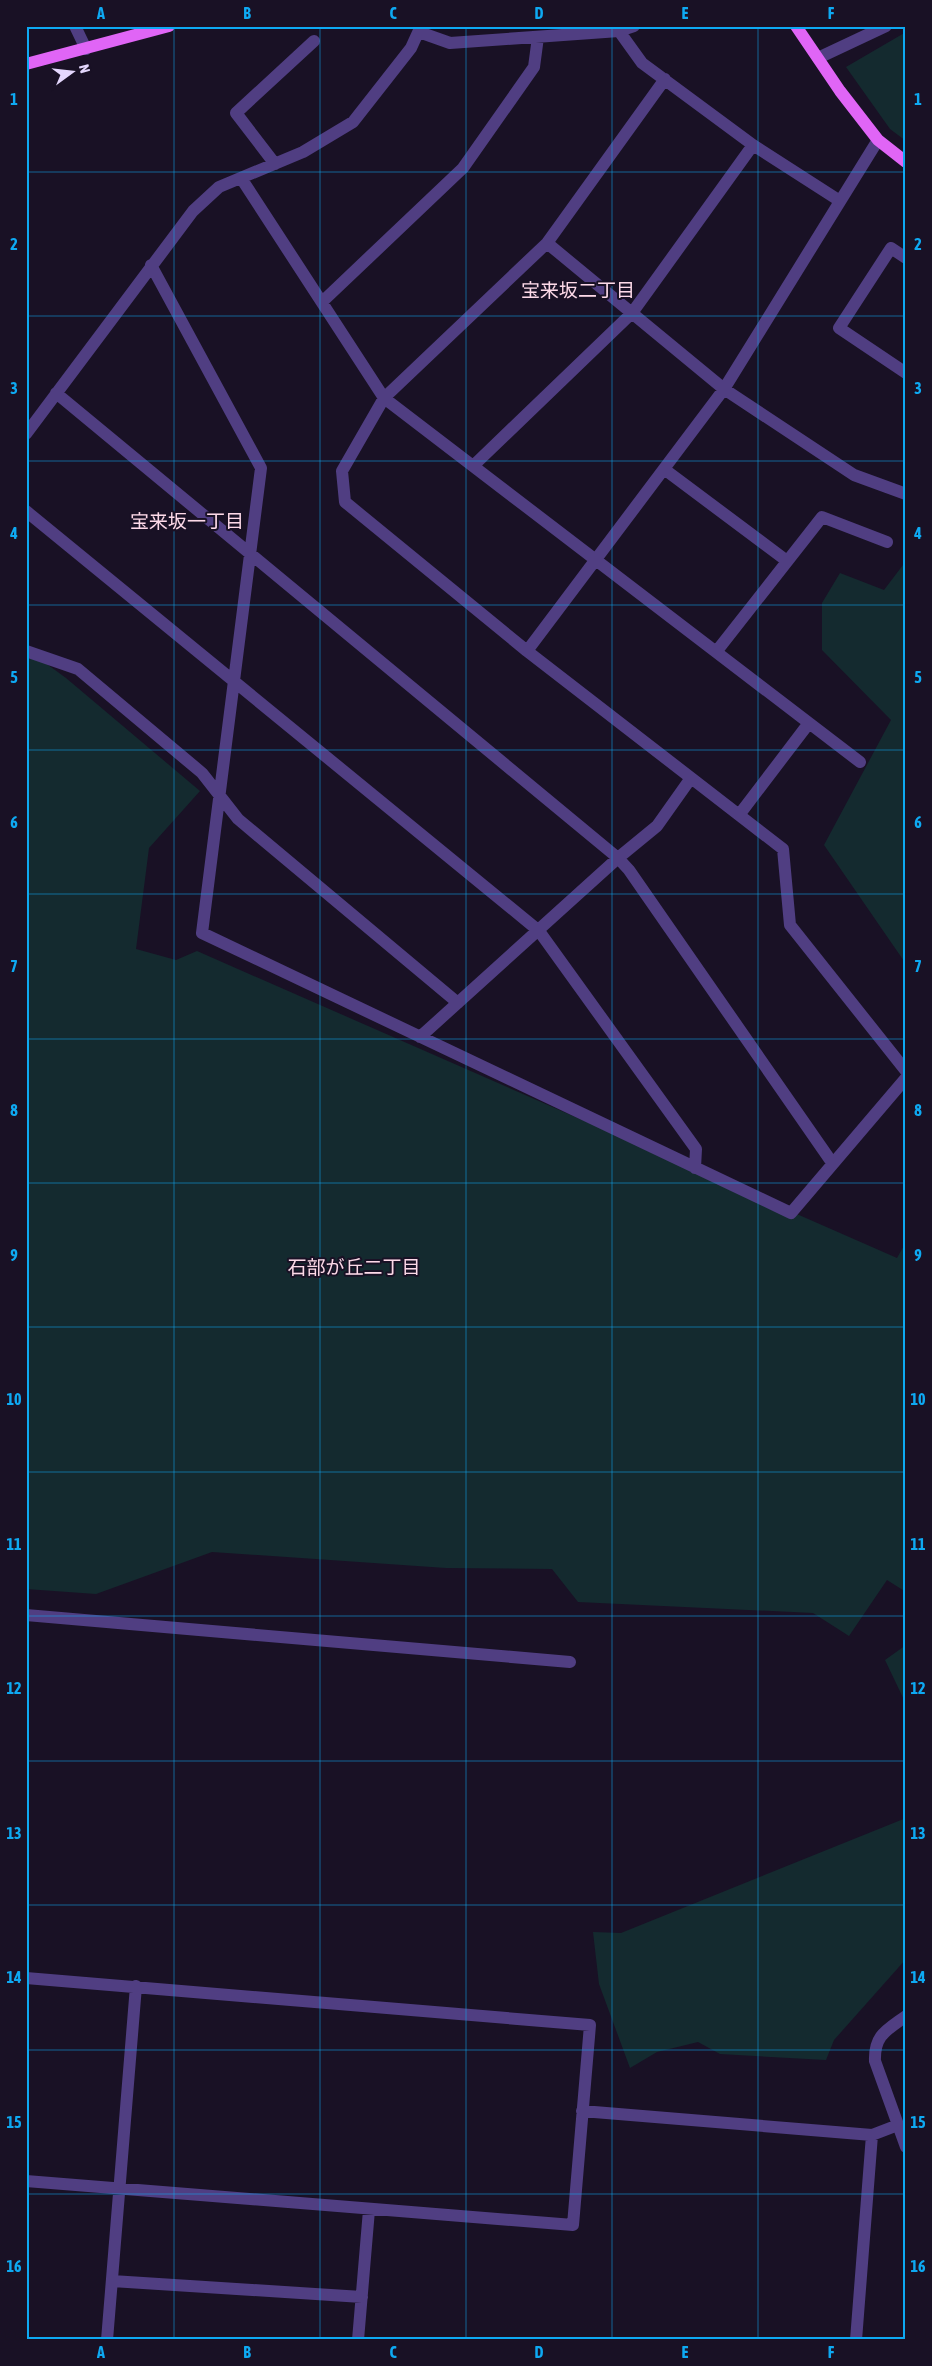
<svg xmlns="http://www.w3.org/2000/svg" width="932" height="2366" font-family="'Asap Condensed','Noto Sans JP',sans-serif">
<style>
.green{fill:#142a2f}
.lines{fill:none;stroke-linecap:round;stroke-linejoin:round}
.minor{stroke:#503e82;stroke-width:12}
.major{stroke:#e065f6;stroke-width:12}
.grid{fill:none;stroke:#0ea9f2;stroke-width:1;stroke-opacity:0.55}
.labels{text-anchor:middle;stroke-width:4;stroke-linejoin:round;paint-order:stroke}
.neighbourhood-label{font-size:19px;fill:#fdd9e8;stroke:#191125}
.neatline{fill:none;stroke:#0ea9f2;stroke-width:2}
.grid-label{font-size:16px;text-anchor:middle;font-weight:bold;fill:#0ea9f2}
</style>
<rect width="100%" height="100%" fill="#191125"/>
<!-- green -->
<path class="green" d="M906 32V141L890 129 846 67Z
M906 561V964L824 845 891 720 822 650V603L840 573 884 590Z
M26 656 44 662 66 678 200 791 149 848 136 949 176 960 197 951 897 1258 906 1242V1592L887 1580 849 1636 813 1613 578 1602 552 1569 446 1568 212 1552 96 1594 26 1589Z
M906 1645V1704L885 1660Z
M906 1818V1959L834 2040 826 2060 720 2054 698 2042 657 2052 630 2068 599 1984 593 1932 621 1933Z"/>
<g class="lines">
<!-- minor -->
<path class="minor" d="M75 26 86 49
M619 31 642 63 753 145 840 201
M419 32 450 43 619 31 634 26
M818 58 886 26
M665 79 547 243 384 398 342 471 345 502 527 651 783 849 790 925 906 1071
M275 164 236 113 314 41
M241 178 384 398 860 762
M547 243 724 389 854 475 906 494
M906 258 891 248 839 328 906 373
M151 265 261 468 202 933 791 1213 906 1078
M322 302 463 168 534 67 538 37
M56 393 618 858 629 870 833 1164
M26 434 193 211 219 187 303 152 353 122 411 48 421 26
M473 466 632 313 753 145
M664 469 787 561
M26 511 539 931 696 1149 695 1168
M26 651 78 669 202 773 238 819 458 1003
M527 651 724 389 878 140
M716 652 822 517 887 542
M739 815 809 723
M420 1037 618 858 657 826 691 778
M26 1615 570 1662
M26 1978 590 2025 573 2225 26 2181
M906 2016C887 2030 874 2035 875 2061L906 2147
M582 2111 872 2135 898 2125
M112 2281 362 2297
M107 2340 136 1986
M358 2340 369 2210
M856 2340 872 2135"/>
<!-- major -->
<path class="major" d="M796 26 840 91 878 140 906 162
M26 64 169 26"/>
</g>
<!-- grid -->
<path class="grid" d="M174 26V2340M320 26V2340M466 26V2340M612 26V2340M758 26V2340M26 172H906M26 316H906M26 461H906M26 605H906M26 750H906M26 894H906M26 1039H906M26 1183H906M26 1327H906M26 1472H906M26 1616H906M26 1761H906M26 1905H906M26 2050H906M26 2194H906"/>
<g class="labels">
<!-- neighbourhood labels -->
<g class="neighbourhood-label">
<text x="578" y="297">宝来坂二丁目</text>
<text x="187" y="528">宝来坂一丁目</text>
<text x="354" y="1274">石部が丘二丁目</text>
</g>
</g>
<!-- border -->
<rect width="932" height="2366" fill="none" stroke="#191125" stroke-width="55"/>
<!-- north arrow -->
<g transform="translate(72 72) rotate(75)" stroke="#191125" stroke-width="4" paint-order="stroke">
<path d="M0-4L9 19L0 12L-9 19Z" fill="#e4d7fd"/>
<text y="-8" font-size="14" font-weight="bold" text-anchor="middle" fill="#e4d7fd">N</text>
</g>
<rect x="28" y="28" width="876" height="2310" class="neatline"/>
<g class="grid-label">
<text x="101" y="19">A</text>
<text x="247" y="19">B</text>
<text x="393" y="19">C</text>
<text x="539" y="19">D</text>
<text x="685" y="19">E</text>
<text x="831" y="19">F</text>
<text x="14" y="105">1</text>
<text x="918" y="105">1</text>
<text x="14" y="250">2</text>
<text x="918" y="250">2</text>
<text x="14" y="394">3</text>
<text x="918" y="394">3</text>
<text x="14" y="539">4</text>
<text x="918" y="539">4</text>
<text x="14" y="683">5</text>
<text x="918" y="683">5</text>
<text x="14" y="828">6</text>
<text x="918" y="828">6</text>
<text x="14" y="972">7</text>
<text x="918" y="972">7</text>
<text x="14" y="1116">8</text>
<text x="918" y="1116">8</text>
<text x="14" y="1261">9</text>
<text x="918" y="1261">9</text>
<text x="14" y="1405">10</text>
<text x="918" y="1405">10</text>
<text x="14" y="1550">11</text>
<text x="918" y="1550">11</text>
<text x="14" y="1694">12</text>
<text x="918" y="1694">12</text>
<text x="14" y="1839">13</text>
<text x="918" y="1839">13</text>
<text x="14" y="1983">14</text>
<text x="918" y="1983">14</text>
<text x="14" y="2128">15</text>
<text x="918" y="2128">15</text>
<text x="14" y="2272">16</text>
<text x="918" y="2272">16</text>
<text x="101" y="2358">A</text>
<text x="247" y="2358">B</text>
<text x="393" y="2358">C</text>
<text x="539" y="2358">D</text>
<text x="685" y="2358">E</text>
<text x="831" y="2358">F</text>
</g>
</svg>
